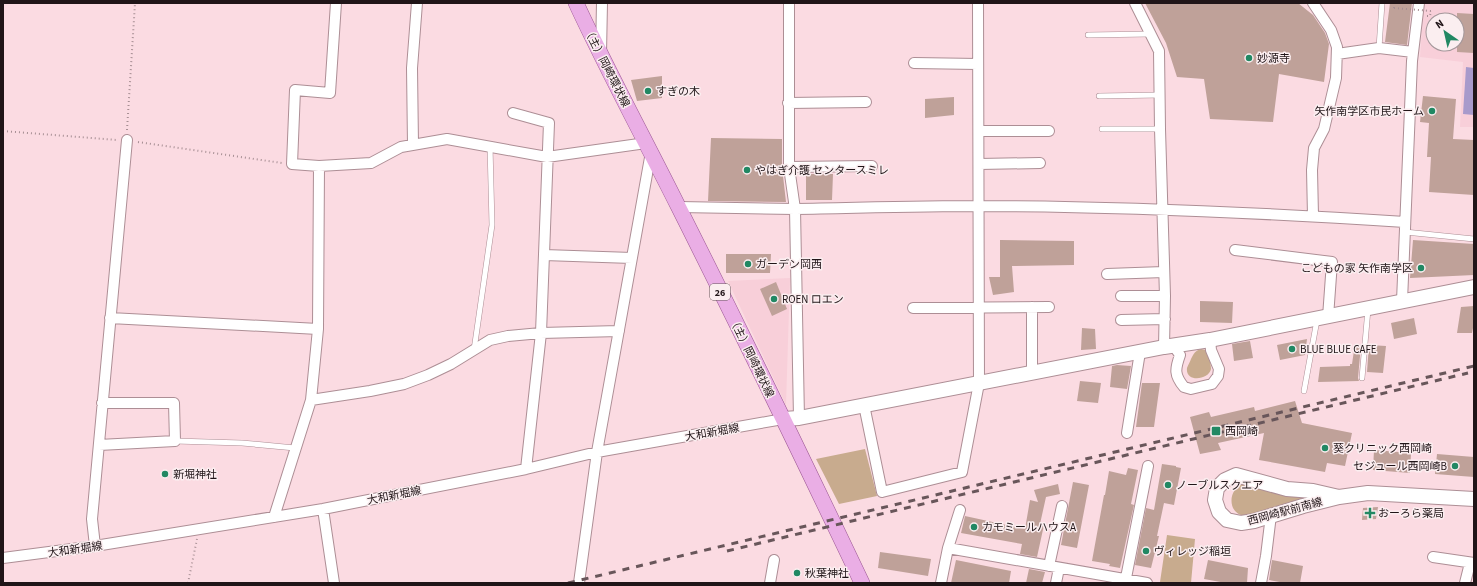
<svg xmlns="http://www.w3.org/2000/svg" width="1477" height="586" font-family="'Source Sans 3','Noto Sans JP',sans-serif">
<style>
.built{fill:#f8cfd9;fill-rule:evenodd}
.green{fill:#c8ab8e}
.water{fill:#a89acb}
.building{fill:#bfa199}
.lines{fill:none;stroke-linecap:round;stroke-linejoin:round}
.lane-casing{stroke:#ad8e95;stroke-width:6}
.street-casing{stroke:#ad8e95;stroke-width:12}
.secondary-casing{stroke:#ad8e95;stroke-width:16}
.primary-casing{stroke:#9a5592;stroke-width:16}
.path{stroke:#a78f94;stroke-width:2;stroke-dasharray:1 3;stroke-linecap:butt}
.lane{stroke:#fff;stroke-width:5}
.street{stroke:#fff;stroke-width:10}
.secondary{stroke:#fff;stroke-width:14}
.primary{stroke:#eaaee5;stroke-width:15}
.rail{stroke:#68565a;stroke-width:3;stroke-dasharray:7 7;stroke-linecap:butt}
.path-bridge{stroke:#a78f94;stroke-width:2;stroke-dasharray:1 3;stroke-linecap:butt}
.poi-dot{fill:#218863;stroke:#fbeef0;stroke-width:1.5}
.labels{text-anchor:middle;stroke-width:3;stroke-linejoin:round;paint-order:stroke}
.shield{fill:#fbeef0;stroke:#625659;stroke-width:1}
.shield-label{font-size:10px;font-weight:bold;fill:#201518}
.poi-label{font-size:11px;fill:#201518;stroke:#fbeef0;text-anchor:start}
.street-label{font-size:11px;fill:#201518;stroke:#fbeef0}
</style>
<rect width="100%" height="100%" fill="#fbdbe2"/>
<!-- built -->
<path class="built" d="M1424 3H1474V127H1460L1463 62 1420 57ZM1433 20H1457V44H1433Z
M790 278 786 405 728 281Z"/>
<!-- green -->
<path class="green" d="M1201 349 1206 350C1208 356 1211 362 1211 369 1209 380 1185 383 1187 368 1188 365 1190 362 1191 359 1194 353 1195 351 1201 349Z
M865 449 877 496 839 504 816 459Z
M1244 483 1325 498C1308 502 1290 506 1273 510 1265 513 1254 517 1246 516 1227 515 1227 489 1244 483Z
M1167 535 1195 539 1191 583 1160 582Z"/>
<!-- water -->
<path class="water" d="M1466 67 1474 68V115L1463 114Z"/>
<!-- building -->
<path class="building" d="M1145 3H1298L1313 15 1325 33 1329 44 1324 82 1279 74 1273 122 1210 119 1204 79 1177 77 1166 43Z
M1390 3H1412L1407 45 1385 42Z
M1457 13 1474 14V53L1457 52Z
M662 76V98L637 101 631 80Z
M1423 96 1456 99 1453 139 1474 140V195L1429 192 1431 157H1427L1429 123 1420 122Z
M954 97V115L925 118V99Z
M711 138 782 139V167L786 202 708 201Z
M806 174H833L832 200H806Z
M1000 240 1074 241V265L1012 266 1014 292 993 295 989 277H1000Z
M1413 240 1474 244V275L1410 278Z
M726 254H771L770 273H726Z
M776 282 787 309 772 316 760 289Z
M1200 301 1233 302 1232 323 1200 322Z
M1474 306V323L1472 333H1457L1461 307Z
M1414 318 1417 334 1394 339 1391 323Z
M1082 328 1095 329 1096 349 1081 350Z
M1307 339 1305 355 1280 360 1277 345Z
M1250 341 1253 358 1234 361 1232 344Z
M1355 344 1361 345 1358 378 1359 381 1318 382 1320 367 1350 366V364H1352Z
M1369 345 1386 346 1383 373 1367 372Z
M1117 365 1131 366 1127 389 1110 387 1112 366Z
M1080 381 1101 383 1098 403 1077 401Z
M1142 383H1160L1154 427H1136Z
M1295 401 1302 423 1352 433 1345 466 1327 463 1325 472 1259 460 1264 433 1218 443 1221 450 1200 454 1190 417 1209 412 1211 417 1254 407 1255 411Z
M1374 450 1411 453 1410 473 1373 470Z
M1437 454 1474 457V477L1435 474Z
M1162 464 1176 466V467L1181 468 1174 505 1164 503 1157 536H1159L1151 568 1135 565 1146 508 1154 510Z
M1128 468 1138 470 1131 504 1134 505 1120 568 1109 566 1110 564 1092 561 1104 495H1105L1109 471 1126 475Z
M1073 482 1089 485 1077 548 1061 545Z
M1058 484 1060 494 1046 497 1040 524 1044 525 1037 557 1020 554 1022 544 961 533 965 516 1025 529 1030 500 1038 502 1034 490Z
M1378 507 1376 519 1362 520 1363 508Z
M880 552 931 559 928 576 878 568Z
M956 560 1011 571 1009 583H951Z
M1208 560 1248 568 1247 583H1226L1204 579Z
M1272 560 1303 566 1300 583H1285L1269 580Z
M1029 569 1045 572 1042 583H1026Z"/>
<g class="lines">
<!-- lane casing -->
<g class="lane-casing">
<path id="lane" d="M1088 35 1150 34
M1379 48 1382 3
M1099 96 1160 95
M1102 129H1160
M1405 232 1474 239
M474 350 492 225 490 146
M1362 378 1368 309
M1304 391 1317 320
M175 441 242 443 295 448"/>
</g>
<!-- street casing -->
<g class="street-casing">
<path id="street" d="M336 3 330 93 295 90 292 164 319 166 371 163 401 147 447 139 547 157 646 143
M789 3V167L795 209C856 208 918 206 979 206 1121 206 1264 213 1405 222
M1135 3 1159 51 1160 129 1165 296 1164 347
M1313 3 1331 30 1337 47 1336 78 1324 129 1314 148 1312 170 1313 216
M601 53 602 3
M1337 54 1379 48 1413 52
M914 63 978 64
M788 103 866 102
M513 113 549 123 541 333 526 469
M979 131H1049
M413 145 412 68 417 3
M979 164 1040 163
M789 167 872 166
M679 207 795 209 799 418
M1235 250 1332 262 1328 317
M544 255 632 258
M1107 274 1164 272
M1121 296H1165
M1402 301 1412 61 1419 3
M913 308 1049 307
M110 318 318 329
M1121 320 1165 319
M1173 345 1180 355C1175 369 1174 375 1184 387L1191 389 1212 384 1218 376 1219 369 1211 350 1210 340
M1032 372V307
M311 400 370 391 404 384 428 375 451 364 490 340 508 336 541 333 619 331
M864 405 882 492 962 472 979 383 978 3
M1127 433 1140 352
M99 445 175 441 174 403H102
M323 509 334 583
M960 510 948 548 1147 583
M274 517 311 400 318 329 319 166
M95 546 92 519 127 140
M1433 557 1474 563
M3 558 95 546 323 509 526 469 597 452 783 419
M1049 566 1062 506
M579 583 597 452 651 152
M770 583 774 560
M941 583 948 548
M1056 583 1059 568
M1125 583 1148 466
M1261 583 1266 556 1271 515
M1465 583 1470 563"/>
</g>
<!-- secondary casing -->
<g class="secondary-casing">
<path id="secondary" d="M783 419 799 418 1164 347 1210 340 1474 287
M1339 497 1313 491 1287 489 1236 475 1225 480 1217 488 1215 500 1219 512 1227 520 1241 523 1254 521 1303 506 1339 497 1368 493 1474 499"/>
</g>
<!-- primary casing -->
<g class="primary-casing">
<path id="primary" d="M576 3C608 72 644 138 678 206 741 331 802 457 862 583"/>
</g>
<!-- path -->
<path class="path" d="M1394 8V3
M1427 16H1430L1431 11
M1427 28V30L1433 31
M127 130 135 3
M3 131 117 140
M138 142 282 163
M188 583 197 539"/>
<!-- lane -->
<use href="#lane" class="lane"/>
<!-- street -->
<use href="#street" class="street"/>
<!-- secondary -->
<use href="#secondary" class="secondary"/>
<!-- primary -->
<use href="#primary" class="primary"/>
<!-- rail -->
<path class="rail" d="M727 551 1468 373
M568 583 1474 366"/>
<!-- path-bridge -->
<path class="path-bridge" d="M1394 8 1431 11"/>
</g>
<!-- markers -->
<g class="poi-dot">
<circle cx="1249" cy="58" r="4"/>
<circle cx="648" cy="91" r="4"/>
<circle cx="1432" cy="111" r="4"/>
<circle cx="747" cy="170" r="4"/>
<circle cx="748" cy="264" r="4"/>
<circle cx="1421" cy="268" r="4"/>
<circle cx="774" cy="299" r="4"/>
<circle cx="1292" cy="349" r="4"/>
<rect x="1211" y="426" width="10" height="10" rx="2"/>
<circle cx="1325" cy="448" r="4"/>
<circle cx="1455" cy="466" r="4"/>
<circle cx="165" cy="474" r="4"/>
<circle cx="1168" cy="485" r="4"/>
<path d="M1368 507h4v4h4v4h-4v4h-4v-4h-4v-4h4z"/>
<circle cx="974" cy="527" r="4"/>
<circle cx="1146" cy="551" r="4"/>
<circle cx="797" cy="573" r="4"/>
</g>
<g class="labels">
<!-- shield labels -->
<rect class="shield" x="710" y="284" width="20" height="16" rx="3"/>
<g class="shield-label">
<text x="720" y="296">26</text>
</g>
<!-- poi labels -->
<g class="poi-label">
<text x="1257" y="62">妙源寺</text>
<text x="656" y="95">すぎの木</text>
<text x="1424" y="115" text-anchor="end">矢作南学区市民ホーム</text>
<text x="755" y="174">やはぎ介護 センタースミレ</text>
<text x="756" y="268">ガーデン岡西</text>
<text x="1413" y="272" text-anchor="end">こどもの家 矢作南学区</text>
<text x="782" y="303">ROEN ロエン</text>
<text x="1300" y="353">BLUE BLUE CAFE</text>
<text x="1225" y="435">西岡崎</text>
<text x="1333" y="452">葵クリニック西岡崎</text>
<text x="1447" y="470" text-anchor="end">セジュール西岡崎B</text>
<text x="173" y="478">新堀神社</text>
<text x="1176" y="489">ノーブルスクエア</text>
<text x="1378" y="517">おーろら薬局</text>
<text x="982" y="531">カモミールハウスA</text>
<text x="1154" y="555">ヴィレッジ稲垣</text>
<text x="805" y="577">秋葉神社</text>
</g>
<!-- street labels -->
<g class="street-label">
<text transform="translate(607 67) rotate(63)" y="4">（主）岡崎環状線</text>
<text transform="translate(752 357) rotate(64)" y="4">（主）岡崎環状線</text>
<text transform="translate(712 432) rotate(-10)" y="4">大和新堀線</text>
<text transform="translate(394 495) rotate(-11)" y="4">大和新堀線</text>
<text transform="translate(1285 511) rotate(-15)" y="4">西岡崎駅前南線</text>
<text transform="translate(75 549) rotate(-8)" y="4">大和新堀線</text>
</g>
</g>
<!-- border -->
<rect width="1477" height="586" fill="none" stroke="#201518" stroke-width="8"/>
<!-- north arrow -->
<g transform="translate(1445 32) rotate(326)"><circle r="19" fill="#fbeef0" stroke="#a3979a"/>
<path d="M0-3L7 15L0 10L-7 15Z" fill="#218863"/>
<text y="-6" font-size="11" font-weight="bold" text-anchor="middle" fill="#201518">N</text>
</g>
</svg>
